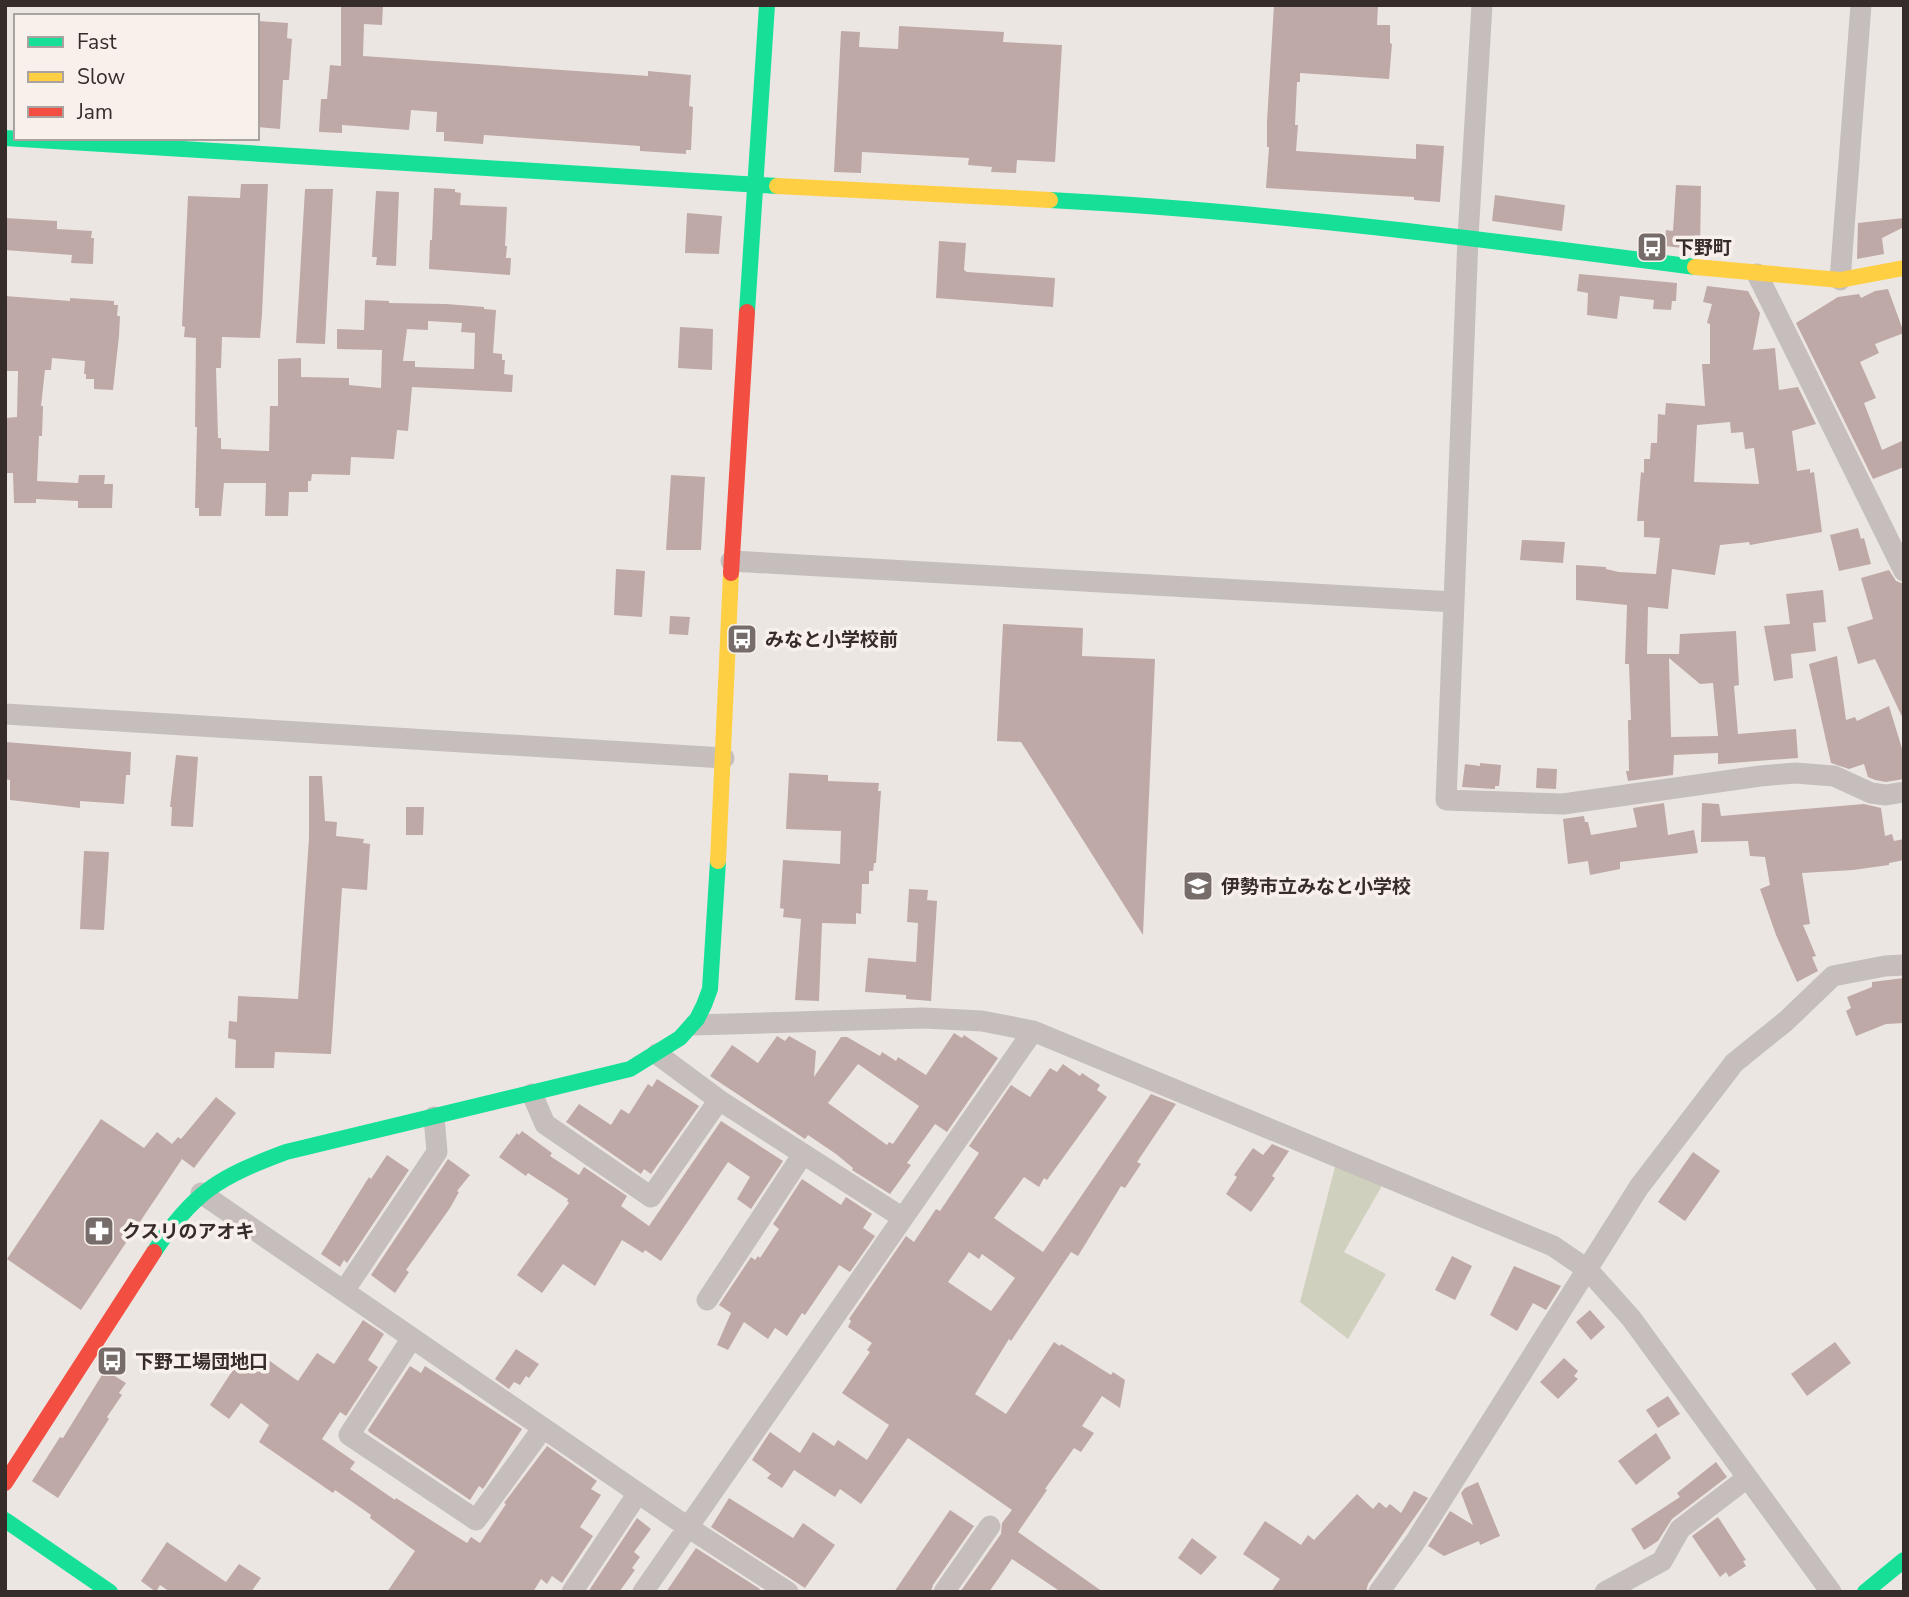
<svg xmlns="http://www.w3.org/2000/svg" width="1909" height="1597" font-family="'Nunito Sans','Noto Sans JP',sans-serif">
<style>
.green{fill:#d0d0be}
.building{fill:#bea9a6;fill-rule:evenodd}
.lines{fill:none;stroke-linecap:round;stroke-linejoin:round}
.street{stroke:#c5bebc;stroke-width:21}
.fast{stroke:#16e098;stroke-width:16}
.slow{stroke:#ffcf43;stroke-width:16}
.jam{stroke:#f24e42;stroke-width:16}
.labels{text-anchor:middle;stroke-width:7;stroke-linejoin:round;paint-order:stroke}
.poi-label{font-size:19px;font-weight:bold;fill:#362c2a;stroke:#f8f0eb;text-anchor:start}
</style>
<rect width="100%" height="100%" fill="#ece6e3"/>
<!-- green -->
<path class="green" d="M1335 1167 1383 1184 1344 1252 1386 1274 1348 1339 1300 1302Z"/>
<!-- building -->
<path class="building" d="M341 5H383L382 25 364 24 363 56 648 76V71L691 75 689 106 693 107 691 150H686V154L640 151V146L484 135 483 144 444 141V132H436L437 112 411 110 409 130 342 125V133L319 132 321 99H327L330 65 341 66Z
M1274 5H1378L1377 25H1390V43L1392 44 1389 79 1300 73V82H1297L1295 125H1298L1296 151 1416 159V144L1444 146 1440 202 1414 200V197L1266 188 1269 147H1267V121Z
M258 21 288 23 287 38 292 39 289 80H283L280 129 257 127Z
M899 26 1004 32 1003 42 1062 45 1055 162 1017 160 1016 173 991 172 992 167 968 165 969 158 862 152 861 173 834 172 841 31 860 32 859 47 898 49Z
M241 184H268L262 314 260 338 222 337 221 368H216L218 438H221V449L269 451 270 406H278V359L301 358V377L349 378V385L381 388 382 350 337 349V329L364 330 365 300 389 301V303L446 304 484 307V309L496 310 493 353 502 354V360H505L504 374 513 375 512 392 412 387 408 431 397 430 394 459 351 457 350 475 312 474 311 481H308V492H289L288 516H265L266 483H224L221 516H199V508H195L197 427H195L196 338 184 337 185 327 182 326 188 196 240 198ZM428 321 462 323 461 332 475 333 474 369 415 367V361H403L407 329 428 330Z
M1676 185 1701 186 1700 250 1665 246 1666 230 1673 231Z
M434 188 455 189V192L461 193 460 205 507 207 505 246H507L506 258H511L510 275 429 269 430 240H432Z
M305 189H333L325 344 296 343Z
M376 191 399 192 396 266 376 265 377 257H372Z
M1495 195 1565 205 1562 231 1492 221Z
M687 213 722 216 719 254 685 253Z
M5 218 57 221V229L92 231 91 238H94L93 264 71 263 72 255 5 250Z
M1904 218V227L1882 238 1884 254 1857 259 1858 223Z
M939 241 966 243 964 270 967 272 1055 278 1053 307 936 298Z
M1579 274 1677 283 1676 301H1672L1671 310 1653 309 1654 300 1620 296 1617 319 1587 315 1588 293 1577 291Z
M1707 286 1748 291 1760 313 1753 350 1775 348 1779 390 1798 387 1816 424 1792 431 1797 471 1810 469V473L1814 472 1822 532 1750 545 1749 542 1720 545 1715 575 1672 569 1668 609 1648 607 1647 654H1679L1680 634 1736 631 1739 685 1734 686 1738 734 1796 729 1798 758 1718 764V753L1674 755 1673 775 1628 781 1626 771H1629L1628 720H1631L1629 664H1625L1627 605 1576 600V565L1606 567V569L1619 572 1656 574 1660 538 1644 537V521H1637L1641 472 1644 473V459H1650L1651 443H1657L1658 414 1665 415 1666 403 1705 406 1702 364H1710V324L1707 323 1712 304 1703 302ZM1730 422 1731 433 1743 432 1745 449 1754 448 1759 484 1694 482 1697 425ZM1669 658 1700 684 1713 683 1718 736 1671 737Z
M1888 289 1904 333 1875 344 1879 353 1860 362 1876 398 1864 403 1882 450 1904 440V467L1873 479 1796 323 1838 297 1859 294 1861 298 1875 291Z
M5 296 70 301V298L114 301V305H118L117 316H120L119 336 113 390 94 389V379H86V374H84L85 361 52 358 51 370H45L41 406H43L42 436H39L37 481 78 483 79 475H105L104 484H113L112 508H78V501L36 499V503H14L13 473H5V418L17 417 18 371H5Z
M680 327 713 329 712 370 678 368Z
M671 475 705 477 701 550H666Z
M1858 528 1861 539 1864 538 1871 564 1839 571 1830 535Z
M1522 540 1565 542 1563 563 1520 560Z
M616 569 645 571 642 617 614 615Z
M1889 570 1896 581 1904 584V721L1875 659 1858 664 1847 627 1873 619 1861 578Z
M1823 590 1826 622 1813 623 1816 651 1791 654 1793 678 1774 681 1764 626 1790 624 1786 594Z
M670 616 690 617 688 635 669 634Z
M1003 624 1083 628 1082 656 1155 659 1143 935 1021 742 997 741Z
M1837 656 1846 720 1855 717 1857 721 1889 706 1904 755V779L1886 782 1875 780 1868 777 1864 764 1849 769 1831 763 1809 664Z
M5 742 131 752 130 775H126L124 804 80 801V808L10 800V780L5 779Z
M176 755 198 757 193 827 171 826 172 807H170Z
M1480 763 1501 765 1499 786H1495V789L1462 787 1465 764 1480 766Z
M1537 768 1557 769 1556 789 1536 788Z
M789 773 828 775V781L879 783 878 791H881L876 863H874L873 871H869V884H862L861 914 856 913V924L822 923 819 1001 795 1000 801 919 783 917 784 909 780 908 783 860 840 864 841 831 786 829Z
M309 776H322L325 821 337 822 336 836 364 839 363 843 370 844 367 890 342 888 331 1054 275 1052 274 1068H235L236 1040 228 1038 229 1021 237 1022 238 996 298 999 309 838Z
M1664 803 1668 835 1694 830 1698 853 1620 862V869L1590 875 1588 861 1568 864 1563 819 1584 816 1585 822H1588L1591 835 1637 827 1633 808Z
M1702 803 1719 804 1721 816 1864 804 1881 808 1885 836 1892 834 1894 841 1904 839V860L1889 863V865L1853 870 1802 873 1810 924 1803 925 1816 956 1812 957 1818 971 1797 982 1776 935 1760 889 1770 885 1765 857 1750 856 1748 841 1701 842Z
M406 807H424L423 835H406Z
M84 851 109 852 104 930 80 929Z
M909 889 928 890 927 900 937 901 931 1001 906 999V995L865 992 868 958 916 962 918 923 907 922Z
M1904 978V1023L1886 1024 1856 1036 1846 1011 1851 1008 1847 997 1872 987V982Z
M954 1033 962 1038 964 1035 998 1058 947 1132 935 1124 907 1163 911 1165 890 1194 852 1170 853 1168 836 1154 808 1135 805 1139 710 1076 732 1045 758 1063 777 1036 785 1041 789 1036 816 1051 814 1077 841 1037H847L880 1056 882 1052 896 1061 898 1057 926 1075ZM858 1064 919 1106 893 1144 889 1142 887 1145 828 1103Z
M1063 1064 1080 1076 1082 1073 1100 1085 1097 1090 1107 1097 1047 1180 1044 1178 1039 1187 1024 1177 994 1218 1043 1252 1151 1094 1176 1104 1137 1162 1141 1164 1125 1188 1121 1186 1078 1256 1071 1252 1011 1341 1009 1339 975 1394 1006 1414 1054 1342 1060 1346 1061 1344 1111 1375 1113 1372 1125 1380 1120 1408 1102 1396 1082 1426 1094 1433 1081 1452 1074 1448 1045 1489 1047 1490 1018 1532 1103 1592H1061L1012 1559 989 1592H960L1001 1534 1002 1523 1012 1510 908 1438 861 1504 840 1489 835 1497 794 1470 782 1488 767 1478 771 1474 752 1460 770 1432 800 1453 813 1432 834 1446 838 1440 867 1460 889 1425 842 1393 870 1352 867 1350 872 1343 848 1327 851 1321 849 1319 906 1236 914 1242 936 1209 940 1211 979 1153 969 1146 1011 1085 1030 1097 1050 1068 1057 1072ZM969 1252 979 1259 982 1254 1015 1278 991 1311 948 1282Z
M657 1079 699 1106 651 1174 644 1169 641 1174 566 1122 579 1104 611 1125 621 1109 629 1114 648 1084 652 1087Z
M216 1097 236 1113 194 1168 182 1159 81 1310 7 1259 101 1119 144 1148 157 1132 172 1144 178 1137 181 1139Z
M721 1121 783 1161 751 1209 737 1199 750 1177 728 1162 661 1261 645 1250 643 1253 622 1240 595 1286 563 1264 542 1293 517 1275 569 1203 567 1201 568 1199 528 1173 526 1176 499 1157 517 1133 519 1135 522 1131 552 1153 550 1156 579 1175 584 1167 627 1196 621 1206 649 1226Z
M1272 1144 1289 1151 1272 1176 1275 1178 1251 1212 1226 1194 1237 1177 1234 1175 1253 1148 1263 1155Z
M1693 1152 1720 1171 1685 1221 1658 1202Z
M387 1155 409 1170 347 1263 344 1260 340 1267 321 1254 369 1177 371 1179Z
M448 1159 470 1175 457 1191 459 1192 450 1208 406 1270 409 1272 395 1293 371 1275Z
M802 1179 841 1205 846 1197 872 1214 863 1228 875 1236 850 1272 839 1265 805 1315 802 1313 787 1336 775 1328 768 1339 744 1322 728 1350 717 1345 731 1313 719 1305 751 1257 755 1260 758 1256 760 1258 779 1229 773 1224Z
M1452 1256 1472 1266 1455 1300 1435 1290Z
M1514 1266 1561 1286 1546 1310 1533 1303 1517 1331 1490 1315Z
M1590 1310 1605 1327 1591 1340 1576 1322Z
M363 1320 384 1334 368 1360 378 1367 346 1416 340 1412 322 1439 355 1462 350 1469 395 1500 396 1498 467 1543 471 1537 480 1543 506 1504 504 1503 547 1446 597 1481 591 1489 601 1495 580 1527 593 1536 562 1583 552 1576 547 1584 541 1579 533 1592H387L415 1551 370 1518 371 1515 335 1490 333 1493 259 1442 269 1425 241 1403 229 1419 210 1405 242 1356 260 1367 267 1359 298 1381 317 1353 334 1364Z
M1835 1342 1851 1363 1807 1396 1791 1374Z
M516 1349 539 1364 529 1378 526 1376 520 1385 514 1382 509 1389 495 1379Z
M1564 1358 1578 1371 1574 1376 1578 1379 1558 1399 1540 1382Z
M410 1366 421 1373 425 1366 522 1429 483 1489 479 1486 470 1500 369 1432 368 1430Z
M105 1370 126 1383 119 1393 122 1395 107 1417 109 1419 58 1498 32 1481 60 1437 63 1438Z
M1668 1396 1680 1414 1658 1428 1646 1410Z
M1656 1433 1671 1458 1636 1485 1618 1461Z
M1716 1462 1727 1477 1672 1519 1658 1541 1644 1550 1631 1529 1680 1497 1677 1493Z
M1478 1482 1500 1536 1480 1545 1479 1541 1444 1556 1428 1546 1450 1511 1473 1525 1461 1493 1465 1488Z
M1414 1491 1428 1498 1368 1584 1366 1592H1271L1280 1579 1243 1554 1265 1521 1301 1545 1308 1535 1314 1540 1357 1494 1373 1509 1379 1502 1386 1508 1390 1504 1401 1513Z
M729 1498 793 1538 803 1523 835 1545 805 1588 711 1527Z
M950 1510 974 1526 933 1585 931 1592H894Z
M1718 1517 1746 1560 1743 1561 1746 1566 1729 1577 1726 1572 1720 1577 1692 1536Z
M637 1518 651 1529 634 1552 640 1557 632 1568 635 1570 619 1592H588Z
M1192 1538 1217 1557 1201 1575 1178 1558Z
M167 1542 226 1582 239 1564 261 1578 251 1592H170L160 1585 156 1592 141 1581Z
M696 1548 760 1589 758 1592H666Z"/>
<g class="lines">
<!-- street -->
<path class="street" d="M1757 274 1904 571
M1840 280 1861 5
M731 561 1454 602 1446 800 1563 804 1760 776 1795 773 1834 776 1871 793 1886 795 1904 792
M1454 602 1468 237 1482 5
M5 714 724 758
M695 1025 923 1018 982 1021 1033 1031 1553 1246 1588 1270 1631 1318 1831 1592
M657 1054 719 1100 903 1218
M532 1094 545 1124 651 1197 719 1100
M201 1193 686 1526 788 1592
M344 1291 437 1152 434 1117
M707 1300 803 1154
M412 1338 349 1435 476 1520 543 1428
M572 1592 638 1493
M643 1592 1033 1031
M944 1592 990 1526
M1379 1592 1415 1542 1639 1187 1734 1063 1786 1021 1833 976 1885 966 1904 965
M1605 1592 1662 1561 1680 1529 1747 1478"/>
<!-- fast -->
<path class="fast" d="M5 138 777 186
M1050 200C1266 211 1481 239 1695 267
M747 312 767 5
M154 1252C193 1192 219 1177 286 1152L630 1069 680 1038 697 1019 704 1005 710 989 718 861
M5 1520 110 1592
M1865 1592 1904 1560"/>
<!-- slow -->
<path class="slow" d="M777 186 1050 200
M1695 267 1840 280 1904 268
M718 861 731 573"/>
<!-- jam -->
<path class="jam" d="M731 573 747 312
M5 1483 154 1252"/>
</g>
<!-- icons -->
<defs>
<g id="bus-square" transform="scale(1.575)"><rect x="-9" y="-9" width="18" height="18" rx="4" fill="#766d6b" stroke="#f8f0eb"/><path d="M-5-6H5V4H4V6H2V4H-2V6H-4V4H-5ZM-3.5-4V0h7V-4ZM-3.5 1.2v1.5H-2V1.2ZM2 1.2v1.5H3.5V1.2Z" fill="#fff"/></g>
<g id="school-square" transform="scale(1.575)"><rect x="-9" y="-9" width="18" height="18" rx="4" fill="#766d6b" stroke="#f8f0eb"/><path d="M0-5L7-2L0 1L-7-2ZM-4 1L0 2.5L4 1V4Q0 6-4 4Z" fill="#fff"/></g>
<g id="pharmacy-square" transform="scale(1.575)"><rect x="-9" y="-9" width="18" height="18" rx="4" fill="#766d6b" stroke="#f8f0eb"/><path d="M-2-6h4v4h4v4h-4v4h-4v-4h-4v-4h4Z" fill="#fff"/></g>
</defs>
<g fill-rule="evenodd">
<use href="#bus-square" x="1652" y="247"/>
<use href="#bus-square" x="742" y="639"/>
<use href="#school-square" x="1198" y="886"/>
<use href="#pharmacy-square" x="99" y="1231"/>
<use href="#bus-square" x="112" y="1361"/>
</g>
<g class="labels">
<!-- poi labels -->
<g class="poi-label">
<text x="1675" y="254">下野町</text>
<text x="765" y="646">みなと小学校前</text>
<text x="1221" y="893">伊勢市立みなと小学校</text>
<text x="122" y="1238">クスリのアオキ</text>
<text x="135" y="1368">下野工場団地口</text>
</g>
</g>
<!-- border -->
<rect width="1909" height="1597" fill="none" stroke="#362c2a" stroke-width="14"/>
<!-- legend -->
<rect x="14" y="14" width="245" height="126" fill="#f8f0eb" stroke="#aaa29e" stroke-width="2"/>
<rect x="28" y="37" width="35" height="10" fill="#16e098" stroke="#aaa29e" stroke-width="2"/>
<text x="77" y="49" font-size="21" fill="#362c2a">Fast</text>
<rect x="28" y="72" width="35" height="10" fill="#ffcf43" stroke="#aaa29e" stroke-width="2"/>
<text x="77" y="84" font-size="21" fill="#362c2a">Slow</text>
<rect x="28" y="107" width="35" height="10" fill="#f24e42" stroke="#aaa29e" stroke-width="2"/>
<text x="77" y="119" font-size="21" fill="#362c2a">Jam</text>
</svg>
